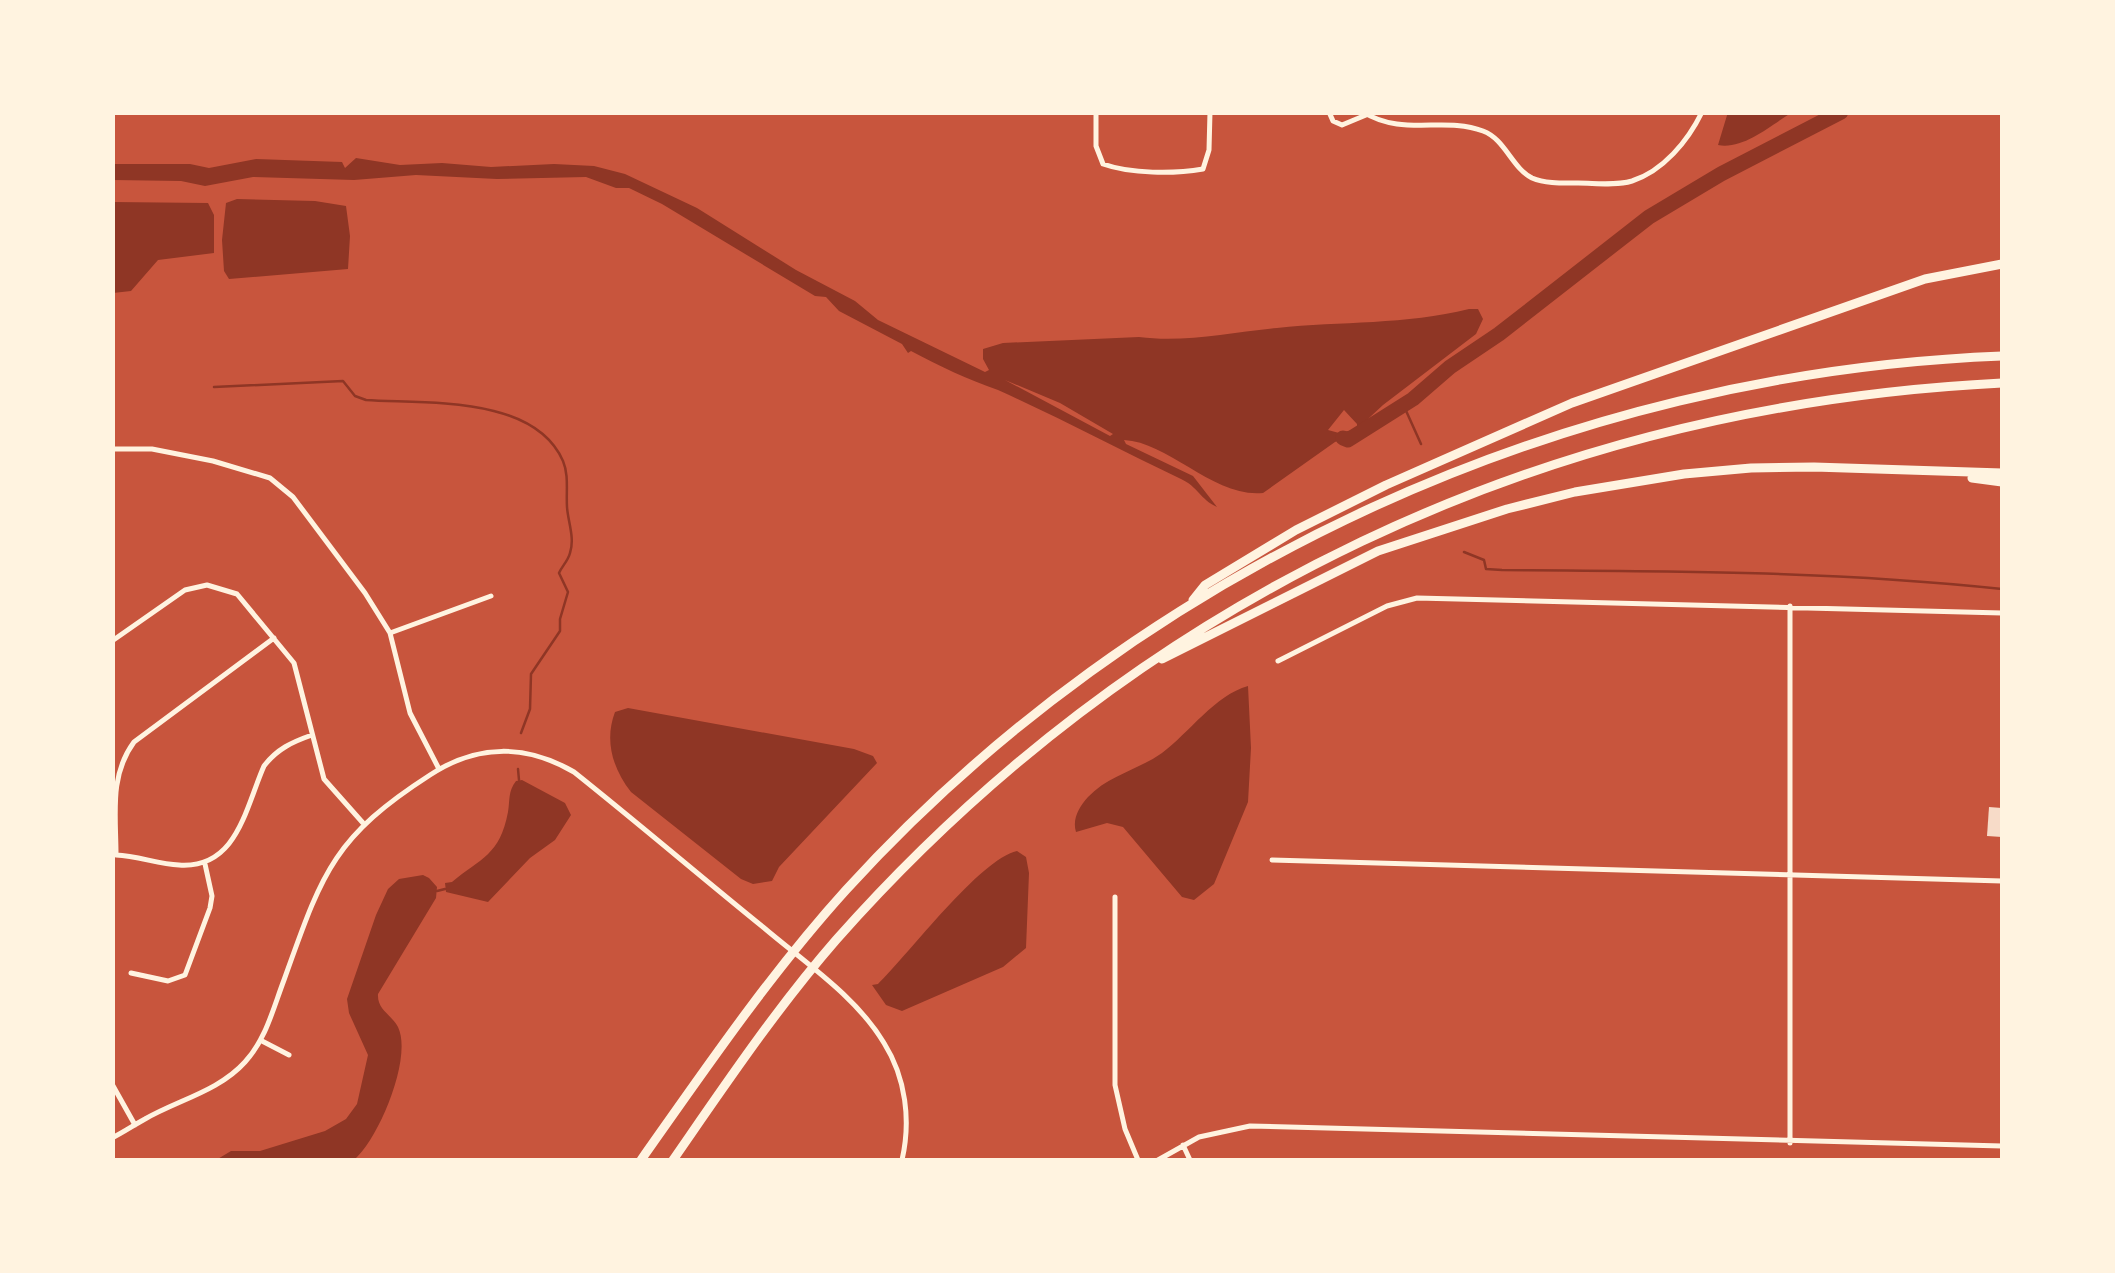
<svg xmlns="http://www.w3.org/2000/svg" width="2115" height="1273" font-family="Roboto,sans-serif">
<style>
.water{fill:#8f3625;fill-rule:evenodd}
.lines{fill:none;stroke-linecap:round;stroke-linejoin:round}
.stream{stroke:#8f3625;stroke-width:2.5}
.river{stroke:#8f3625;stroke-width:15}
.building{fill:#f7dbc8}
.minor{stroke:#fff3e0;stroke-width:5}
.motorway{stroke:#fff3e0;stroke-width:9}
</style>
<rect width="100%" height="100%" fill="#c8553d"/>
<!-- water -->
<path class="water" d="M1728 112H1791V113C1771 125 1743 150 1718 145Z
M356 158 400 165 442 163 491 167 554 164 594 166 625 174 697 208 796 270 855 301 878 320 985 372 989 370 983 359V349L1003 343 1139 337C1185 343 1232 332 1277 328 1341 321 1406 325 1469 309H1478L1483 319 1476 334 1383 405 1369 418 1359 440 1346 438 1335 442 1263 493C1214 498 1169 442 1124 440L1126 444 1193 476 1217 507C1201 500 1197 486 1181 479 1120 450 1060 418 998 390 969 380 939 366 911 351L908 353 902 344 839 311 826 297 815 296 662 204 629 188H616L586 177 497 179 416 175 354 180 253 177 205 186 181 181 113 180V164H190L209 168 256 159 342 162 345 168ZM1005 380 1060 403 1113 434 1110 436ZM1344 410 1357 424V429L1339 433 1328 430Z
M237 199 315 201 346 206 350 236 348 269 229 279 224 271 222 240 226 203Z
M113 202 208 203 214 215V253L158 260 131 291 113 293Z
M1248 686 1251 748 1248 802 1214 884 1194 900 1182 897 1123 827 1107 823 1076 832C1072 819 1079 807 1088 797 1109 775 1138 770 1162 753 1189 733 1215 695 1248 686Z
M628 708 854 749 873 756 877 763 779 867 772 881 753 884 741 879 631 792C613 769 604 741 615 712Z
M522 780 565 803 571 815 555 840 530 858 488 902 446 892 445 883 452 882C481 858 500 855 508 812 510 800 508 791 516 781Z
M1017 851 1026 857 1029 873 1026 948 1003 967 902 1011 886 1005 872 985 878 984C909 954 980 859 1017 851Z
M423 875 429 878 437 887 436 898 378 994C377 1010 391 1014 398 1027 413 1058 378 1140 354 1160H216L231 1151H260L325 1131 346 1119 357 1104 368 1055 349 1013 347 999 376 915 388 889 399 879Z"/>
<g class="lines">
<!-- stream -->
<path class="stream" d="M214 387 343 381 355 396 366 400C426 404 534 395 563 461 569 475 566 492 567 507 568 522 575 538 570 553 568 561 562 566 559 573L568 592 560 619V631L531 674 530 709 521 733
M1403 404 1421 444
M1464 552 1484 560 1486 569 1502 570C1668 571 1837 571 2002 589
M518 769 519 780
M437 891 445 889"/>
<!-- river -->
<path class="river" d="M1343 438 1348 440 1413 399 1450 367 1499 334 1649 217 1721 174 1841 112"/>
</g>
<!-- building -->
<path class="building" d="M1989 807 2002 808V837L1987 836Z"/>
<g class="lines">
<!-- minor -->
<path class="minor" d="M1096 112V146L1103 164C1131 174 1174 174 1203 169L1209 150 1210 112
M1329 112 1333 121 1342 125 1366 115
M1363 112C1403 137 1444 116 1483 131 1505 139 1512 168 1532 178 1546 184 1564 183 1578 183 1595 183 1615 186 1632 181 1663 171 1688 141 1702 112
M112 449H152L213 461 270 478 293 497 365 593 390 633 410 713 439 769
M390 633 491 596
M112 641 185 590 207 585 237 594 294 663 324 779 363 823
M1278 661 1387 606 1417 598 2002 613
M116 855C116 815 109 776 134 742L274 638
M116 855C138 856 158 864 179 865 237 869 245 809 264 766 277 749 292 742 312 735
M1272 860 2002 881
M1115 897V1085L1125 1129 1138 1160
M131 973 168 981 185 975 210 908 212 896 205 864
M262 1041 289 1055
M112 1084 135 1125
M112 1138C124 1132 134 1125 145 1119 178 1100 219 1091 245 1062 266 1039 273 1009 284 980 322 874 332 838 430 775 477 744 526 744 574 772 638 823 700 876 763 927 804 962 856 996 884 1043 906 1078 911 1121 902 1160
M1790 1143V606
M1183 1145 1190 1160
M1158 1160 1199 1137 1250 1126 2002 1146"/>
<!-- motorway -->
<path class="motorway" d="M1972 478 2002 482
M1193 600 1205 585 1296 530 1386 485 1572 403 1925 279 2002 264
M1162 659 1378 551 1507 509 1575 492 1684 474 1751 468 1814 467 2002 473
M641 1160C706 1068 770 974 846 890 1141 566 1566 373 2002 356
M673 1160C725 1085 776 1009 836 940 1140 597 1545 406 2002 383"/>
</g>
<!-- border -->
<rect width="2115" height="1273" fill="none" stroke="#fff3e0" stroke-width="230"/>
</svg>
